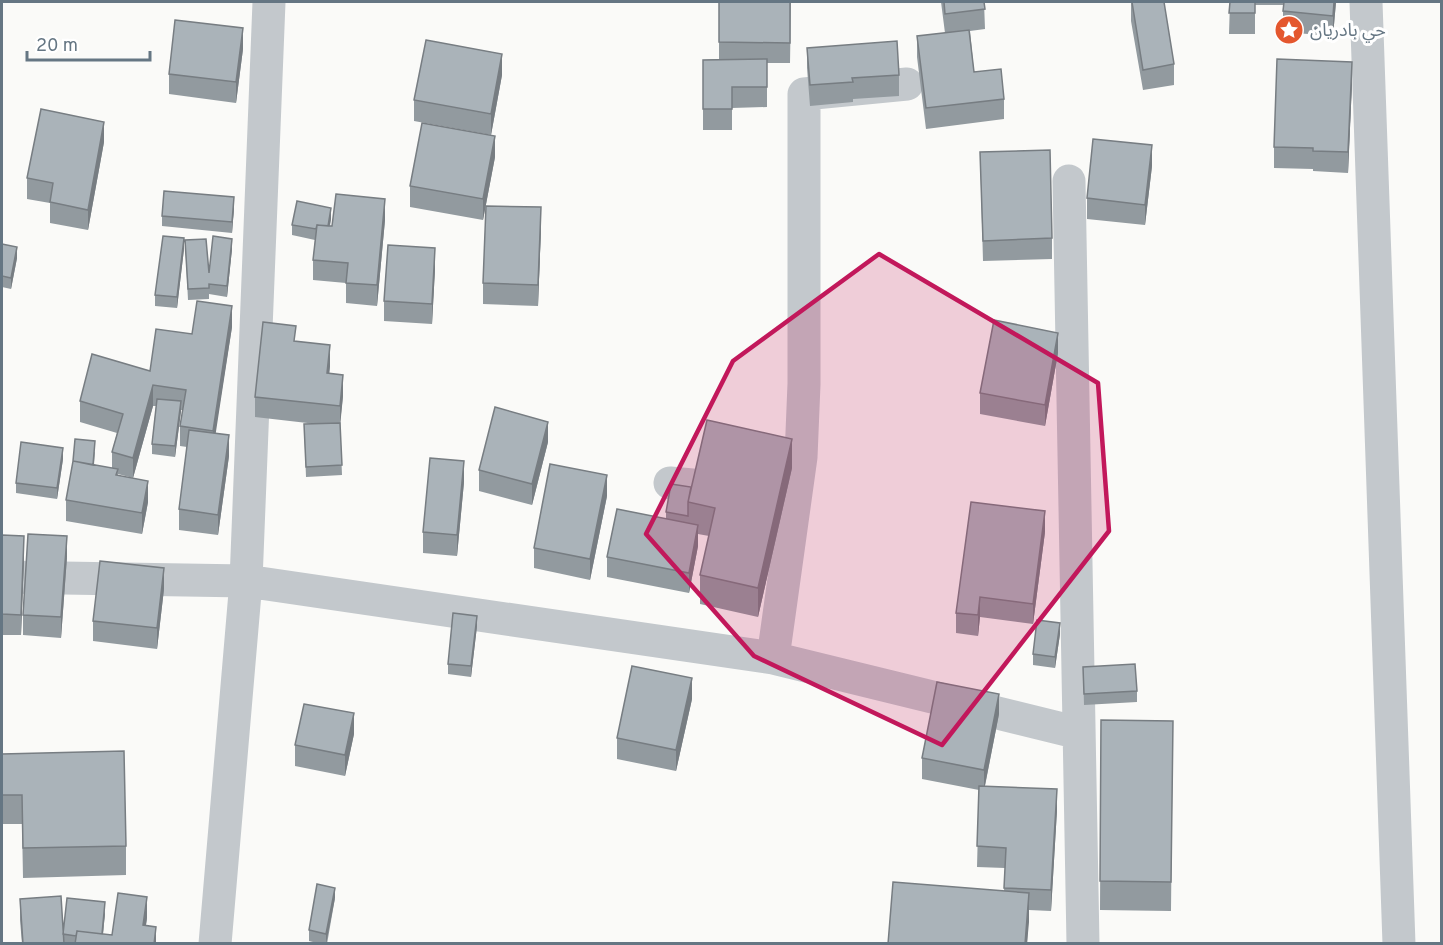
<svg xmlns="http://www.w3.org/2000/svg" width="1443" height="945" font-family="Overpass,'Noto Sans Arabic',sans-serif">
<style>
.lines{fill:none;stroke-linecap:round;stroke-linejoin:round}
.minor{stroke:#c3c8cc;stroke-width:33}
.wall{fill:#929a9f}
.shaded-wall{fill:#777d82}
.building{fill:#aab3b9;stroke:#777d82;stroke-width:1.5}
.marked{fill:#c2185b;fill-opacity:0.2;stroke:#c2185b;stroke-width:4.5;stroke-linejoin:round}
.labels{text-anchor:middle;stroke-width:6;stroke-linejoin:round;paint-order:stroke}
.poi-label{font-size:18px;fill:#657683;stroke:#fff;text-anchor:start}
</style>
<rect width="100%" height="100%" fill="#fafaf8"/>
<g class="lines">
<!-- minor -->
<path class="minor" d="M1366 2 1399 944
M1069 181 1083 944
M670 483 737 489
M2 577 246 581 773 658 1079 733
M773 658 801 457 804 384V94L907 84
M215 944 246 581 269 2"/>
</g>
<!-- wall -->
<path class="wall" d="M719 2H791L790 63H767V107L732 108V130H703V60L719 59Z
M941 2H984L985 29 970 31 974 72 1004 99V119L926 129 917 57V36L945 33Z
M1131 2 1174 64V85L1143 90 1131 21Z
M1230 2H1336L1333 36 1283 32V5H1255V34H1229Z
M807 48 899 75V96L853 99V102L810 106 807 68Z
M243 49 236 103 169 94V74Z
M502 75 491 135 414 121V100Z
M1352 83 1348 173 1313 171V169L1274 168V147Z
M104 142 88 230 50 223V203L27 199V178Z
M980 152 1052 238V259L983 261Z
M495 157 483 220 410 207V186Z
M1152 166 1145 225 1087 219V198Z
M234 208 232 233 162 226V216Z
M331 219 330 226 385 220 377 306 346 303V283L313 280V260L315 240 292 235V225Z
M541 228 538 306 483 304V283Z
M185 240 209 273 232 249 227 297 209 294V299L188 300Z
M2 244 17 258 11 289 2 287Z
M184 249 177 308 155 306V295Z
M435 269 432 324 384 321V301Z
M232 327 215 433 229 456 218 535 179 530V509L187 447 180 446V426L183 410H181L175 457 152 454V444L156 406H153L133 478 118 474V476L148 502 142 534 66 521V500L95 451 94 465 112 468V452L117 433 80 422V401L150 371 192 334Z
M296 341 330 366 329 374 343 396 340 423 342 475 306 477 304 424H316L255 417V397Z
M1058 353 1045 426 980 414V393Z
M548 442 532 505 479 491V470Z
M63 459 57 499 16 493V483Z
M792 468 758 617 700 604V575L709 536 698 534V546L689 593 607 577V557L666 518V512L691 487Z
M464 482 457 556 423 553V532Z
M607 496 590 580 534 568V548Z
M1045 532 1033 624 980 617 978 636 956 633V613Z
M2 535 24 557 21 635H2Z
M67 557 61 638 23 635V615Z
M164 589 157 649 93 641V621Z
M477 626 471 677 448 674V664Z
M1060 634 1055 668 1033 665V654Z
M1083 667 1137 691V702L1084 705Z
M692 699 676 771 617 759V738Z
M999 714 985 786 1057 810 1051 911 1029 910 1027 944H888L1004 891 1005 868 977 867 979 790 922 779V758Z
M1101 720 1173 721 1171 911 1100 910Z
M354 734 345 776 295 766V745Z
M2 754 126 846V875L23 878 22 824H2Z
M335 898 327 944H321L309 941V930Z
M20 899 63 933 105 913 103 934 112 935 147 918 146 925 156 944H22L20 920Z"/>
<!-- shaded-wall -->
<path class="shaded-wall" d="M1334 2H1336L1333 36V16Z
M243 28V49L236 103V82Z
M502 54V75L491 135V114Z
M1352 62V83L1348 173V152Z
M104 122V142L88 230V210Z
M495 136V157L483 220V199Z
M1152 145V166L1145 225V205Z
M234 197V208L232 233V222Z
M385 199V220L377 306V285Z
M541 207V228L538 306V285Z
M331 208V219L326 242V231Z
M184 238V249L177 308V297Z
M232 239V249L227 297V286Z
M17 247V258L11 289V278Z
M435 248V269L432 324V304Z
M232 306V327L213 451V431Z
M1058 333V353L1045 426V405Z
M330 345V366L327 394V373Z
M343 375V396L340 427V406Z
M153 385V406L133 478V458Z
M181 401V412L175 457V446Z
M548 422V442L532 505V484Z
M229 435V456L218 535V515Z
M792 439V468L758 617V588Z
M63 448V459L57 499V488Z
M464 461V482L457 556V535Z
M607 475V496L590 580V559Z
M148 481V502L142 534V513Z
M1045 511V532L1033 624V604Z
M698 525V546L689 593V573Z
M24 536V557L21 635V615Z
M67 536V557L61 638V617Z
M164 568V589L157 649V628Z
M980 597V617L978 636V615Z
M477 616V626L471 677V666Z
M1060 623V634L1055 668V657Z
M692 678V699L676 771V750Z
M999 694V714L984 790V770Z
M354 713V734L345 776V755Z
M1057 789V810L1051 911V890Z
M335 888V898L326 944V934Z
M1029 893V922L1027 944H1025Z
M147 897V918L143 944V925Z
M105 902V913L102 944Z
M156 927V944H154Z"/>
<!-- building -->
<path class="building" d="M719 2H790V43L719 42Z
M944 2H984L985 9 945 14Z
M1132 2H1164L1174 64 1143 70Z
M1230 2H1255V13H1229Z
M1284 2H1334L1333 16 1283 11Z
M175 20 243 28 236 82 169 74Z
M969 30 974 72 1001 69 1004 99 926 108 917 36Z
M426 40 502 54 491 114 414 100Z
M897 41 899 75 852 78 853 82 810 85 807 48Z
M767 59V87H732V109H703V60Z
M1277 59 1352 62 1348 152 1313 151V148L1274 147Z
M41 109 104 122 88 210 50 202 53 183 27 178Z
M422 123 495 136 483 199 410 186Z
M1093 139 1152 145 1145 205 1087 198Z
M1050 150 1052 238 983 241 980 152Z
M164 191 234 197 232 222 162 216Z
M336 194 385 199 377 285 346 283 348 263 313 260 317 225 332 226Z
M297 201 331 208 328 226 317 225 316 229 292 225Z
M486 206 541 207 538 285 483 283Z
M163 236 184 238 177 297 155 295Z
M213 236 232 239 227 286 209 284V288L188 289 185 240 206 239 209 273Z
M2 244 17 247 11 278 2 276Z
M388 245 435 248 432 304 384 301Z
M197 301 232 306 213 431 180 426 186 390 153 385 133 458 112 452 123 414 80 401 92 354 150 371 156 329 192 334Z
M994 320 1058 333 1045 405 980 393Z
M263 322 296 326 294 341 330 345 327 373 343 375 340 406 255 397Z
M157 399 181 401 175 446 152 444Z
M495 407 548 422 532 484 479 470Z
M707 420 792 439 758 588 700 575 715 508 688 502Z
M340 423 342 465 306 467 304 424Z
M189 430 229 435 218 515 179 509Z
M75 439 95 441 93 465 73 461Z
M21 442 63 448 57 488 16 483Z
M430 458 464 461 457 535 423 532Z
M73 461 118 469 116 475 148 481 142 513 66 500Z
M550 464 607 475 590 559 534 548Z
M671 484 691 487 688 502V516L666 512Z
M971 502 1045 511 1033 604 980 597 978 615 956 613Z
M617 509 698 525 689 573 607 557Z
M28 534 67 536 61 617 23 615Z
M2 535 24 536 21 615 2 614Z
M100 561 164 568 157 628 93 621Z
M453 613 477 616 471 666 448 664Z
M1037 620 1060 623 1055 657 1033 654Z
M1135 664 1137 691 1084 694 1083 667Z
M632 666 692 678 676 750 617 738Z
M937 682 999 694 984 770 922 758Z
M304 704 354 713 345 755 295 745Z
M1101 720 1173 721 1171 882 1100 881Z
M124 751 126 846 23 848 22 795H2V754Z
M979 786 1057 789 1051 890 1004 888 1006 848 977 846Z
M893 882 1029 893 1025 944H888Z
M317 884 335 888 326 934 309 930Z
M118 893 147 897 143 925 156 927 154 944H75L77 931 112 935Z
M61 896 64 944H23L20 899Z
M67 898 105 902 102 934 77 931 76 936 63 934Z"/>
<!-- marked area -->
<path class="marked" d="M879 254 1098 383 1109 531 942 745 754 656 646 534 733 361Z"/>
<!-- icons -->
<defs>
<g id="sight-disc" transform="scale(1.5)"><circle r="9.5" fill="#e4572e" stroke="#fff"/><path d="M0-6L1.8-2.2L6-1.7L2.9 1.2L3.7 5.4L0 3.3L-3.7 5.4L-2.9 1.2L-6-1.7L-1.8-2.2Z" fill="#fff"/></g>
</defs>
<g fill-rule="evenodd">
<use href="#sight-disc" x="1289" y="30"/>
</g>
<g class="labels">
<!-- poi labels -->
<g class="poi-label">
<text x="1310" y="36">حي بادريان</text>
</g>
</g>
<!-- border -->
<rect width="1443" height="945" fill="none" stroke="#657683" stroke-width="6"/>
<!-- scale -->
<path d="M27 51v9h123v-9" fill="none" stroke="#657683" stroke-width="3"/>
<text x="36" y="51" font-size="18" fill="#657683" stroke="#ffffff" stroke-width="4.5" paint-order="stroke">20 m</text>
</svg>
